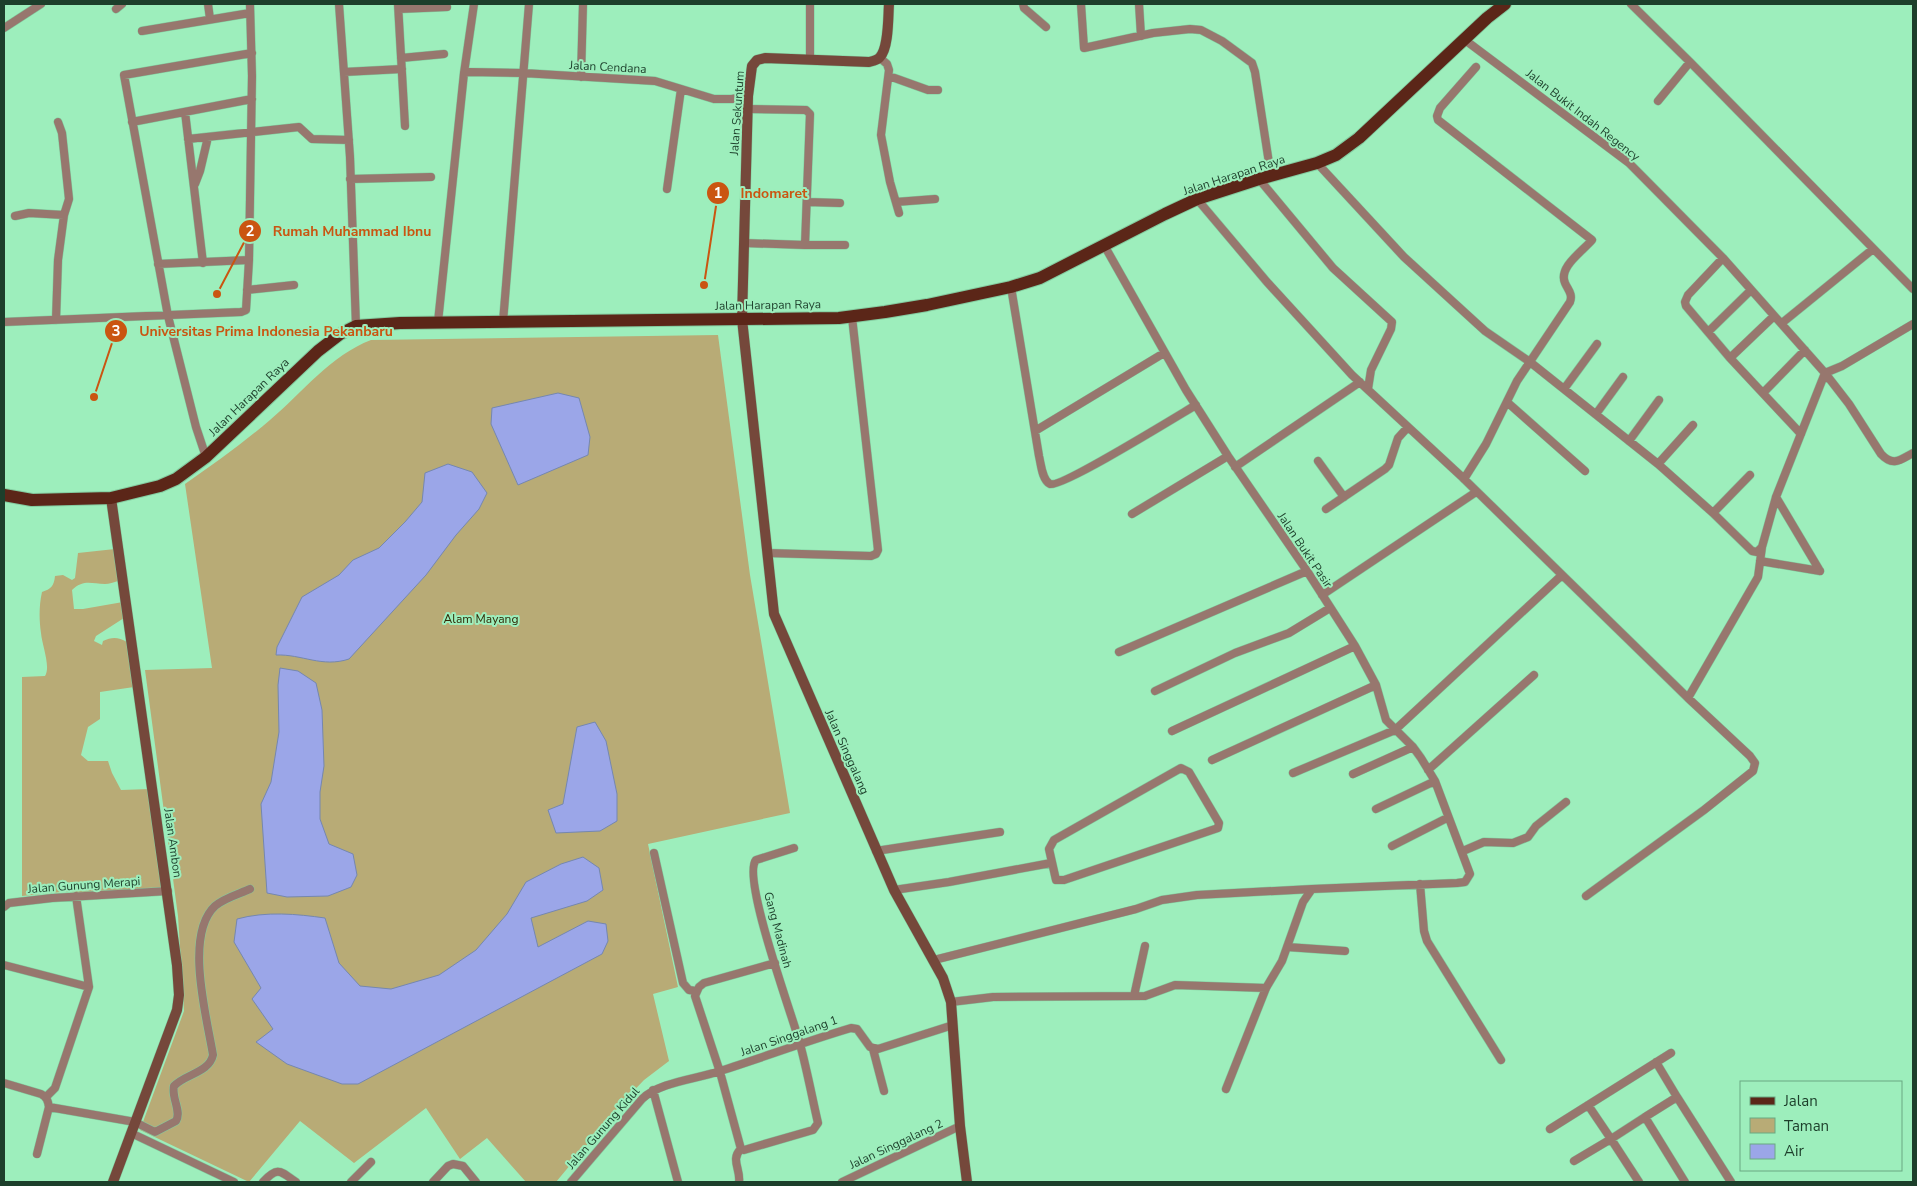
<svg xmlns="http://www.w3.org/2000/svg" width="1917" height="1186" font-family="'Nunito Sans',sans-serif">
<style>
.green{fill:#b8ab76}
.water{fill:#9ba6e8;stroke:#7587af}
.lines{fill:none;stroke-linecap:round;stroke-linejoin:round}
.street-casing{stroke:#83cb9f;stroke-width:9}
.secondary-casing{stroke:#83cb9f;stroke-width:11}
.primary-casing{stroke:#83cb9f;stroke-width:14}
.street{stroke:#97776e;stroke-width:8}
.secondary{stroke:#75483b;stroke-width:10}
.primary{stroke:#5b2618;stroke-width:12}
.labels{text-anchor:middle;stroke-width:4;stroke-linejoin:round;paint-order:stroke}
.street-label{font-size:12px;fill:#1d3f2b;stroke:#9deebc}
.park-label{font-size:12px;fill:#312907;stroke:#9deebc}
.leader{fill:none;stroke:#ca5511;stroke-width:2}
.callout-dot{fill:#ca5511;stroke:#9deebc;stroke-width:2}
.mark-label{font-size:15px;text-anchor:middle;font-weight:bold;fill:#fff}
.callout-label{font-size:14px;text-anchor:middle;font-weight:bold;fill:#ca5511;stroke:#9deebc;stroke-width:4;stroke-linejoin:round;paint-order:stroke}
</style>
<rect width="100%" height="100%" fill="#9deebc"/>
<!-- green -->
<path class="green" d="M718 335 750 575 790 813 648 844 678 987 653 994 669 1061 644 1080 621 1104 556 1182H526L487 1138 460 1159 426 1108 354 1163 300 1121 249 1182 140 1130 184 1011 178 916 145 670 212 668 185 484C214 464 243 443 270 420 302 393 331 355 371 340Z
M115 549 118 581C114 582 109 584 105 584 91 584 84 579 72 590L74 609H83L123 602 124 618 96 636 94 641 102 645 103 641C112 637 118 637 127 642L134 687 100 692V719L88 727 81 755 88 761H108L112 773 121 790 150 789 163 888 112 893 61 892 22 896V677L45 676C51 667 42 645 41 633 39 620 39 605 42 592 51 589 54 586 55 576L63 575 72 580 75 578 78 553Z"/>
<!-- water -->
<path class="water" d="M558 393 579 398 590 437 588 455 518 485 491 424 492 408Z
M448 464 472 472 487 493 479 509 456 535 426 575 349 659C322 668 302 654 276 655L277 647 302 597 339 575 353 560 379 548 405 522 422 502 425 473Z
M280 668 298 671 316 683 322 710 324 766 320 792V819L329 844 353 854 357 875 351 887 328 896 287 897 267 893 261 804 271 782 279 732 278 685Z
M595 722 606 741 617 794V821L600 831 556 833 548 810 563 804 577 727Z
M583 857 599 868 603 890 587 901 531 918 538 947 588 921 606 924 608 941 602 954 358 1084H342L287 1064 256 1042 273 1029 252 999 261 988 234 942 237 919C266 911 297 914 325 918L339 963 360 986 391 989 439 975 476 950 507 914 526 882 561 864Z"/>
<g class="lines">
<!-- street casing -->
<g class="street-casing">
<path id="street" d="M208 4 210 19
M339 4 350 157 356 326
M398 4 405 126
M1023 4 1024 8 1046 27
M1081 4 1084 48 1153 33 1190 29 1201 30 1222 41 1252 63 1255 72 1271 176
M1139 4 1141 36
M1631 4 1690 62 1913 289
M116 9 122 4
M399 9 447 7
M4 28 41 4
M142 31 250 13
M1465 40 1629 163 1723 258 1825 373 1842 366 1913 324
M401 58 444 54
M880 58 887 64 889 70 881 135 890 182 899 213
M810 60V4
M344 72 402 69
M464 73 469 72 523 73 655 81 714 99H732L748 96
M889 76 928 90H938
M581 77 583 4
M1658 101 1690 62
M185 112 203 263
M132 122 252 99
M188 139 299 127 312 139 349 140
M1317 163 1404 257 1485 331 1530 362 1658 464 1713 513 1752 551 1757 552 1762 547 1776 497 1825 373 1849 404 1881 454C1893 467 1900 460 1913 453
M350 179 431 177
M1259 179 1333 268 1392 322 1391 329 1371 370 1368 389
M195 184 200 171 208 137
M667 189 681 89
M1197 199 1267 282 1352 375 1461 476 1688 698 1758 577 1762 547
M807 202 840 203
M896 202 935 199
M15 216 29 213 64 215
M744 243 805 245 810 114 806 110 747 109
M805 245H845
M1104 245 1186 390 1228 456 1307 571 1355 646 1376 685 1386 720 1413 747 1421 758 1435 781 1470 874 1465 882 1457 883 1312 889 1303 902 1282 961 1266 988 1226 1089
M1723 258 1688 295 1685 302 1686 306 1730 358 1801 434
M158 264 249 260
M1011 287 1039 456C1041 464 1042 480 1050 484 1061 488 1179 415 1196 405
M247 290 294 285
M56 320 58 260 64 215 69 199 62 133 58 122
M4 322 241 312 246 310 249 260 252 76 250 4
M438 322 464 73 474 4
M503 322 529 4
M1782 323 1873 249
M1708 332 1751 290
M1730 358 1774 316
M1564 389 1597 344
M1763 393 1805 350
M1507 402 1585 471
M1596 414 1623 377
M1035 431 1164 353
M1629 441 1659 400
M206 457 196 427 168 316 124 75 252 53
M1318 461 1344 497
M1658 464 1693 425
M1235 467 1360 382
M1464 479 1486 444 1517 381 1570 302C1573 294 1568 290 1565 283 1558 267 1583 251 1592 240L1438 120 1437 116 1440 108 1476 67
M1776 497 1820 571
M1326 509 1385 469 1389 465 1398 438 1408 427
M1713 513 1750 475
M1132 514 1228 456
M767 553 871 556 876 554 878 550 852 317
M1760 561 1820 571
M1322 595 1476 492
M1119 652 1307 571
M1155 691 1235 653 1289 633 1330 608
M1172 731 1355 646
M1212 760 1376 685
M1181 768 1189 772 1219 823 1218 828 1064 880H1056L1049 849 1054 840Z
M1428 770 1534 675
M1293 773 1395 730 1562 575
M1353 774 1413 747
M1376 809 1435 781
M1392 846 1447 818
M876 851 1000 832
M1463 851 1484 842 1513 843 1528 837 1536 826 1566 802
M654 853 683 983 689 990 696 991
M1420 884 1424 931 1427 941 1501 1060
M894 890 949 882 1051 863
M1586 896 1704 810 1753 771 1755 763 1750 756 1688 698
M4 907 9 903 52 898 168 891
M1287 947 1345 951
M934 960 1136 909 1162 900 1197 895 1312 889
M4 965 89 987
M1134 996 1145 946
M951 1002 993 997 1145 996 1175 985 1266 988
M873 1049 884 1091
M1656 1062 1677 1097
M4 1083 41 1094C47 1097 48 1101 49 1107L37 1154
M653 1090 678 1182
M46 1097 55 1088 89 987 76 896
M49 1107 135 1122 155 1132 176 1121C182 1111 171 1098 174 1086 185 1074 209 1073 213 1055 207 1018 184 935 215 906 224 898 239 894 250 889
M1550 1129 1671 1053
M131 1133 234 1182
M741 1149 744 1150 813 1130 818 1123C812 1097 807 1070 800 1044 793 1017 741 877 756 860L794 848
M741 1149 720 1072 695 996 699 987 704 983 775 963
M1574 1161 1611 1139 1588 1105
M263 1182C278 1166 280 1171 296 1182
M351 1182 371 1162
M433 1182 448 1166 453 1164 463 1166 476 1182
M571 1182 642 1099C659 1082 697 1079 720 1071 764 1057 807 1041 851 1028L857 1029 870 1047 878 1049 953 1025
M739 1182C741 1170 730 1159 741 1149
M842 1182 960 1126
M1639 1182 1611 1139 1645 1117
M1685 1182 1645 1117 1677 1097 1731 1182"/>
</g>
<!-- secondary casing -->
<g class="secondary-casing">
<path id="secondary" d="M889 4C888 17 889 47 880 57 878 60 873 61 869 62L765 58 757 60 752 66 748 96 742 319 774 614 894 890 943 978 951 1002 960 1126 967 1182
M111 498 177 965 179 995 177 1010 113 1182"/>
</g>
<!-- primary casing -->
<g class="primary-casing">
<path id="primary" d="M4 495 32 500 111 498 160 486 176 479 206 457 318 351 340 334 356 326 400 323 839 318 885 312 927 305 1011 287 1040 278 1165 214 1197 199 1259 179 1317 163 1336 155 1359 138 1487 18 1505 4"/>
</g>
<!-- street -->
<use href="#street" class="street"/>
<!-- secondary -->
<use href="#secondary" class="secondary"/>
<!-- primary -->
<use href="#primary" class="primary"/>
</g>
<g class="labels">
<!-- street labels -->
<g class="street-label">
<text transform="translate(608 67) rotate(3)" y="4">Jalan Cendana</text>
<text transform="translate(737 113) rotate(-86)" y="4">Jalan Sekuntum</text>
<text transform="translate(1583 115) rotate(38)" y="4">Jalan Bukit Indah Regency</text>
<text transform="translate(1234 175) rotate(-18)" y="4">Jalan Harapan Raya</text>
<text transform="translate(768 305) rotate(-1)" y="4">Jalan Harapan Raya</text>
<text transform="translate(249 397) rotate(-44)" y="4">Jalan Harapan Raya</text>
<text transform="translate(1305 550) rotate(56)" y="4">Jalan Bukit Pasir</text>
<text transform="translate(847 752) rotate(66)" y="4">Jalan Singgalang</text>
<text transform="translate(173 843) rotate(82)" y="4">Jalan Ambon</text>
<text transform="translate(84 885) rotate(-4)" y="4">Jalan Gunung Merapi</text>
<text transform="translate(778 930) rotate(75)" y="4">Gang Madinah</text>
<text transform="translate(789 1036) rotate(-19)" y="4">Jalan Singgalang 1</text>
<text transform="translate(603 1128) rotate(-49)" y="4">Jalan Gunung Kidul</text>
<text transform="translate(896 1144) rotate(-25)" y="4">Jalan Singgalang 2</text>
</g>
<!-- park labels -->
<g class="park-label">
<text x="481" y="623">Alam Mayang</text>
</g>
</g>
<!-- callouts -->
<path class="leader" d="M704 285L718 193M217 294L250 231M94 397L116 331"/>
<g class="callout-dot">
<circle cx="704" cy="285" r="5"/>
<circle cx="217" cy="294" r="5"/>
<circle cx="94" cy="397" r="5"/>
<circle cx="718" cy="193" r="12"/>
<circle cx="250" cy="231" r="12"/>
<circle cx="116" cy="331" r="12"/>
</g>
<g class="mark-label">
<text x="718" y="198">1</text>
<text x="250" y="236">2</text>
<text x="116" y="336">3</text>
</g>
<g class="callout-label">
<text x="774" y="198">Indomaret</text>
<text x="352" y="236">Rumah Muhammad Ibnu</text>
<text x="266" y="336">Universitas Prima Indonesia Pekanbaru</text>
</g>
<!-- border -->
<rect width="1917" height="1186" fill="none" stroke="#1d3f2b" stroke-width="10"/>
<!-- legend -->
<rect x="1740" y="1081" width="162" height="90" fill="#9deebc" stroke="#6aa882"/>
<rect x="1750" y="1097" width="25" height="8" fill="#5b2618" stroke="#6aa882"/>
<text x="1784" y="1106" font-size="15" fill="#1d3f2b">Jalan</text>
<rect x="1750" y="1118" width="25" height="15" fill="#b8ab76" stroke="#6aa882"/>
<text x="1784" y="1131" font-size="15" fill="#1d3f2b">Taman</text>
<rect x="1750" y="1144" width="25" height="15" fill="#9ba6e8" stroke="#6aa882"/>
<text x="1784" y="1156" font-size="15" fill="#1d3f2b">Air</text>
</svg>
